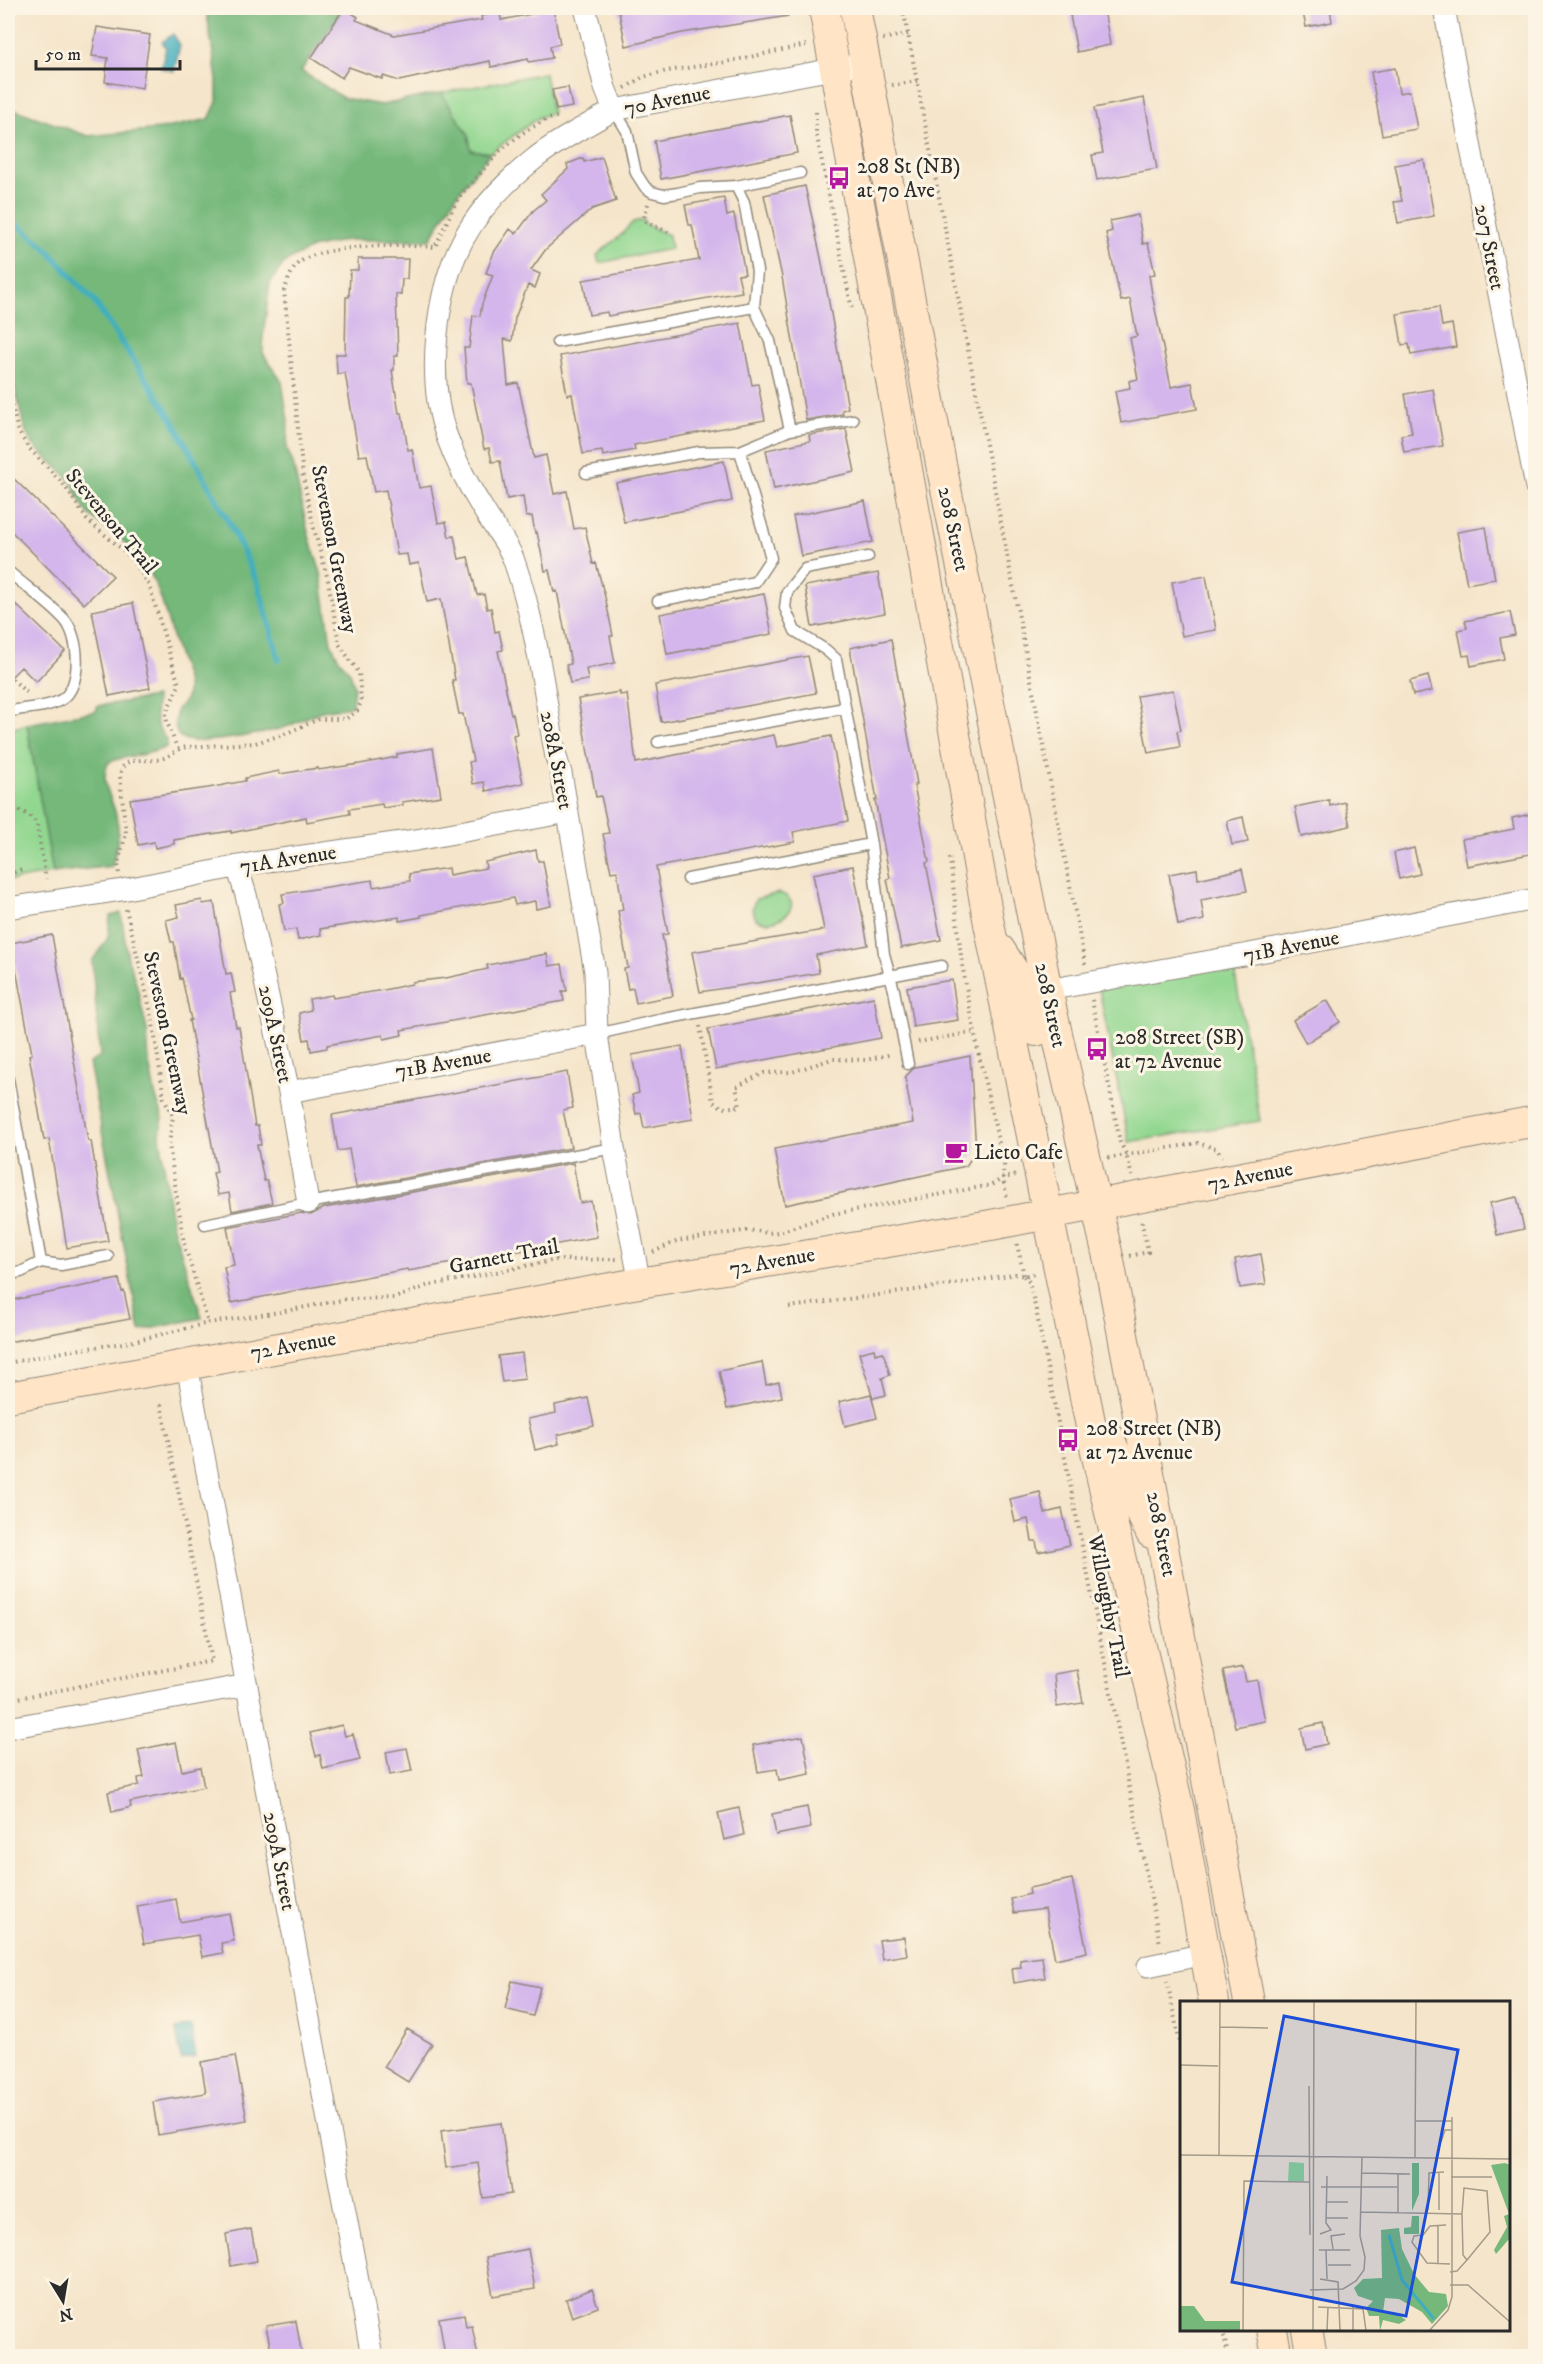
<svg xmlns="http://www.w3.org/2000/svg" width="1543" height="2364" font-family="'IM FELL DW Pica',serif">
<style>
.green{fill:#92d790;stroke:#5e815e;stroke-width:1.5}
.forest{fill:#75b87a;stroke:#507252;stroke-width:1.5}
.water{fill:#40aebe;stroke:#366c74;stroke-width:1.5}
.lines{fill:none;stroke-linecap:round;stroke-linejoin:round}
.stream{stroke:#40aebe;stroke-width:6}
.building{fill:#d4b6ec}
.service-casing{stroke:#90887a;stroke-width:13}
.minor-casing{stroke:#90887a;stroke-width:23}
.secondary-casing{stroke:#90887a;stroke-width:32}
.path{stroke:#90887a;stroke-width:4;stroke-dasharray:1.5 4.5;stroke-linecap:butt}
.service{stroke:#fff;stroke-width:10}
.minor{stroke:#fff;stroke-width:21}
.secondary{stroke:#ffe4c6;stroke-width:30}
.labels{text-anchor:middle;stroke-width:6;stroke-linejoin:round;paint-order:stroke}
.street-label{font-size:21px;fill:#2b2b2b;stroke:#fcf5e5}
.poi-label{font-size:21px;fill:#2b2b2b;stroke:#fcf5e5;text-anchor:start}
.inset-river{fill:none;stroke:#40aebe;stroke-width:3}
.inset-road{fill:none;stroke:#a49b8a;stroke-width:1.5}
.view{fill:#1d4ed8;fill-opacity:0.15;stroke:#1d4ed8;stroke-width:3}
.inset-edge{fill:none;stroke:#2b2b2b;stroke-width:3}
</style>
<rect width="100%" height="100%" fill="#fcf5e5"/>
<filter id="ink" filterUnits="userSpaceOnUse"><feTurbulence type="fractalNoise" baseFrequency=".0167" numOctaves="2"/><feDisplacementMap in="SourceGraphic" scale="12" xChannelSelector="R" yChannelSelector="G"/><feConvolveMatrix kernelMatrix="1 2 1 2 8 2 1 2 1" color-interpolation-filters="sRGB"/></filter>
<filter id="wash" filterUnits="userSpaceOnUse"><feTurbulence type="fractalNoise" baseFrequency=".008" numOctaves="4" result="noise"/><feDisplacementMap in="SourceGraphic" scale="24" xChannelSelector="R" yChannelSelector="G"/><feGaussianBlur stdDeviation="1.35" result="paint"/><feColorMatrix in="noise" values="0 0 0 0 0 0 0 0 0 0 0 0 0 0 0 0 0 1.4 0 .05"/><feComposite in="paint" operator="in"/></filter>
<g filter="url(#wash)">
<rect width="100%" height="100%" fill="#f5e5ca"/>
<!-- green -->
<path class="green" d="M545 73 552 113 538 118 490 153 471 150 468 134 441 93Z
M643 220 644 224 669 235 671 249 599 263 597 255 620 236 633 222Z
M27 724 53 873 8 881V730Z
M779 893C809 902 778 931 756 919L752 909 756 899Z
M1233 963 1260 1121 1129 1142 1099 989Z"/>
<!-- forest -->
<path class="forest" d="M206 8H344L301 71 343 98 381 105 441 93 468 134 471 150 490 153 456 196 430 240H347L311 248 284 263 270 283 263 337V353L282 382 288 420 287 449 293 463 308 533 321 573 331 643 339 659 350 672 354 685 352 705C341 710 328 708 316 713 305 718 295 724 283 728 265 733 196 747 182 738 173 733 175 718 177 709 197 695 183 673 178 655 168 626 163 596 148 569 133 543 109 534 89 514 79 505 77 488 68 478 57 465 43 457 32 443 18 424 22 395 8 375V107L88 136 161 129 209 119 217 102V80Z
M156 697C155 718 154 723 167 741L166 747C148 756 128 755 109 762 98 782 113 798 117 819 120 835 116 850 112 866L53 873 27 724 97 711V706Z
M121 913 128 959 136 983 147 1030 149 1063 155 1094 163 1118 160 1135 172 1224 202 1318 140 1331 89 1063 100 1057 92 961 108 938 110 916Z"/>
<!-- water -->
<path class="water" d="M173 34 180 45 174 71 161 68 166 48 162 42Z
M191 2026 196 2057 181 2060 176 2029Z"/>
<g class="lines">
<!-- stream -->
<path class="stream" d="M8 217 44 246 94 301 168 412 231 526 258 584 279 660"/>
</g>
<g id="blocks">
<!-- building -->
<path class="building" d="M344 8 358 17 356 20 394 35 482 20 481 16 500 12 501 20 537 13 536 8H553L560 44 550 46 552 58 529 62 528 59 491 67 490 61 399 81 383 76 382 79 349 67 342 78 311 58Z
M618 8H788V16L682 33 626 46Z
M1302 8H1330L1332 22 1306 27Z
M1104 9 1110 45 1077 52 1070 15Z
M97 27 150 35 142 88 105 82 108 58 92 56Z
M1395 68 1399 93 1410 91 1417 129 1382 135 1371 72Z
M568 87 572 107 556 110 552 90Z
M1144 98 1157 169 1097 180 1092 155 1103 153 1094 108Z
M790 115 797 153 661 179 654 141Z
M602 157 616 201 592 209 546 249 531 270 540 274 535 288 528 285 515 318 512 341 504 339 508 385 518 383 534 458 546 455 554 494 567 491 574 529 585 527 593 564 596 563 606 601 613 636H610L615 663 586 669 588 680 570 683 566 665 571 664 557 591 554 592 549 570 545 571 537 532 535 533 532 516 526 517 523 496 507 499 500 461 492 462 489 448 484 449 471 383H467L464 348H469L473 315 480 316 482 304 493 275 486 273 494 252 510 229 516 234 533 211 546 200 541 194 568 169 567 164 583 158 584 162Z
M1424 160 1434 216 1398 223 1394 202 1402 201 1395 165Z
M805 186 821 258 848 408 842 410 843 414 806 420 782 277 764 195Z
M724 198 727 216 734 214 745 274 738 275 742 292 608 316 607 312 589 315 583 280 699 260 692 225H689L685 205Z
M1138 215 1143 244 1148 243 1155 274 1149 275 1152 294 1171 387 1192 383 1197 409 1121 423 1115 391 1130 388 1129 381 1138 379 1130 338 1137 336 1130 299 1121 301 1106 233 1112 231 1110 221Z
M358 259H408L407 279H402L401 295 396 294 398 356H394V370H392L399 413H402L408 450 412 449 419 488 431 486 438 523 446 522 449 537 454 536 459 559 468 557 477 595 484 594 487 609 491 608 495 632 499 631 503 650 498 651 511 714H513L517 734 513 735 523 783 486 791 484 782 473 784 469 762 473 761 463 714H459L452 680H455L441 599 427 602 419 563 409 565 407 554 397 555 386 490 374 492 367 455 359 456 345 373 337 374 336 354H345L346 297H349L350 270H358Z
M1439 307 1442 326 1452 324 1456 347 1411 355 1409 344 1402 345 1397 314Z
M740 323 752 385 758 384 765 420 634 445 635 450 603 456 602 451 583 454 572 394 567 395 560 356Z
M1433 389 1443 446 1404 452 1401 435 1412 433 1405 394Z
M846 429 855 472 774 489 766 450 810 441 809 435Z
M724 461 732 501 624 522 616 483Z
M8 473 113 576 84 604 8 528Z
M865 501 873 542 801 556 793 516Z
M1486 527 1495 579 1467 584 1457 532Z
M878 573 885 613 812 627 805 586Z
M1206 576 1216 630 1182 636 1172 582Z
M764 594 772 634 667 654 660 614Z
M8 597 65 651 36 682 21 667 8 680Z
M133 603 150 688 109 696 92 611Z
M1510 612 1515 635 1500 638 1504 659 1471 666 1469 655 1463 656 1458 630 1467 628 1465 621Z
M891 639 917 784 914 785 929 862 926 863 941 940 901 948 887 879 890 878 875 800H877L850 648Z
M808 656 816 693 661 722 655 685Z
M1428 676 1432 691 1413 695 1410 681Z
M1173 690 1181 730 1177 731 1180 747 1148 753 1137 696Z
M620 692V695L627 694 636 763 774 735 777 747 831 736 848 821 793 832 795 842 656 867 668 934 662 935 673 996 636 1003 633 988 628 989 624 969 628 968 618 911 623 910 617 871 611 872 603 834 609 833 601 796 596 797 578 699Z
M433 748 441 796 402 802 403 805 383 808 382 804 349 809 350 814 307 822 306 817 231 833V831L174 840V844L155 848 154 842 138 845 130 799 208 788 245 781V778L279 771 280 774 318 768V770L360 764 397 757V754Z
M1329 800 1330 806 1345 802 1350 826 1301 837 1295 807Z
M1536 813V853L1467 866 1462 839 1514 829 1512 818Z
M1243 817 1248 842 1232 845 1227 821Z
M1414 848 1420 874 1399 879 1394 853Z
M536 850 538 861H543L551 906 536 909 535 901 515 905 513 898 421 915V917L399 921V917L320 929 321 935 298 940 296 929 284 931 279 904 284 903 282 894 372 880 373 887 410 881 409 874 448 868 449 875 486 868 485 862Z
M853 866 868 945 816 955 819 973 700 992 692 952 824 930 813 874Z
M1197 869 1198 879 1242 869 1247 891 1201 900 1204 920 1178 925 1169 874Z
M202 900 203 904 214 902 226 974 231 973 235 992 230 993 236 1027H239L255 1126H258L261 1145H257L264 1181H267L272 1203 232 1211 229 1193 218 1195 213 1173 217 1172 189 1020H191L182 978 180 979 174 942H171L166 920 179 917 176 905Z
M52 935 88 1141H91L108 1241 67 1248 49 1139 44 1140 29 1055 32 1054 11 943Z
M547 954 549 966 562 964 567 991H562L564 1001 401 1030 402 1035 384 1039 383 1035 327 1045V1048L311 1051 309 1039 304 1040 299 1013 311 1010 309 999 332 995 333 998 384 990 412 984V982L446 978 488 969 487 965Z
M952 980 958 1020 913 1027 907 987Z
M874 997 881 1038 716 1069 708 1029Z
M1327 1000 1340 1022 1306 1043 1293 1020Z
M682 1046 693 1119 644 1128 641 1113 636 1114 632 1095 639 1093 632 1055Z
M970 1056 976 1151 966 1166 785 1205 774 1149 913 1123 905 1077 915 1067Z
M567 1072 573 1108 563 1110 571 1148 356 1187 349 1149 338 1151 332 1115Z
M573 1163 580 1203 591 1201 597 1237 408 1271 407 1269 231 1303 224 1267 234 1265 227 1227 301 1213 311 1215 324 1208Z
M1517 1197 1524 1229 1497 1235 1490 1203Z
M1261 1254 1266 1284 1240 1288 1235 1259Z
M119 1279 122 1292 124 1291 130 1319 8 1342V1301Z
M874 1349 875 1354 883 1352 890 1375 882 1378 886 1395 873 1398 859 1353Z
M522 1353 525 1379 502 1382 498 1356Z
M762 1362 766 1385 779 1382 782 1397 727 1409 719 1371Z
M871 1394 877 1418 845 1426 839 1402Z
M588 1398 594 1426 557 1435 559 1444 535 1450 528 1419 556 1413 555 1405Z
M1040 1492 1045 1513 1062 1509 1070 1545 1038 1552 1036 1541H1032L1028 1519 1015 1522 1010 1499Z
M1243 1667 1246 1682 1257 1680 1265 1721 1235 1727 1223 1671Z
M1077 1670 1083 1703 1057 1707 1054 1674Z
M1323 1723 1327 1744 1305 1749 1301 1728Z
M342 1725 345 1736 353 1734 360 1760 323 1769 320 1755 316 1756 310 1733Z
M803 1736 810 1774 779 1780 777 1769 758 1772 753 1745Z
M176 1742 182 1771 200 1767 204 1787 130 1802 131 1807 112 1812 108 1792 139 1785 138 1778 144 1777 138 1750Z
M407 1748 412 1771 390 1775 386 1752Z
M807 1807 811 1828 776 1835 772 1814Z
M739 1808 744 1835 724 1840 718 1813Z
M1072 1879 1087 1952 1055 1959 1045 1909 1014 1913 1011 1899 1030 1894 1029 1888Z
M176 1899 180 1922 229 1913 234 1941 221 1943 223 1953 202 1957 198 1935 144 1944 137 1906Z
M904 1937 907 1955 882 1959 879 1940Z
M1042 1957 1045 1978 1014 1983 1012 1968 1021 1967 1020 1960Z
M512 1981 540 1987 533 2016 505 2009Z
M407 2029 432 2044 408 2082 384 2067Z
M235 2056 247 2120 158 2135 153 2102 206 2093 201 2062Z
M501 2123 511 2194 483 2198 478 2163 446 2168 441 2131Z
M251 2229 257 2261 231 2266 226 2234Z
M528 2249 535 2289 493 2296 486 2257Z
M592 2289 598 2307 572 2317 566 2299Z
M464 2314 466 2327 472 2326 478 2356H445L439 2318Z
M296 2321 302 2356H272L266 2326Z"/>
</g>
</g>
<g filter="url(#ink)">
<use href="#blocks" fill-opacity="0" stroke="#90887a" stroke-width="1.5"/>
<g class="lines">
<!-- service casing -->
<g class="service-casing">
<path id="service" d="M614 110 627 131 636 173 645 187 652 192 664 195 678 193 700 188 736 186 800 173
M736 186 744 202 757 271 754 307 770 341 790 430
M557 342 754 307
M586 473 699 452 740 451 790 430 853 420
M868 557 805 569 787 592 785 608 795 631 826 650 836 659 871 844 884 954 894 990 908 1064
M8 571C26 587 48 602 64 619 80 636 83 687 61 700 45 709 25 707 8 712
M658 601 755 582 771 558 740 451
M658 742 845 708
M688 879 871 844
M597 1034 659 1020 942 966
M8 1079 41 1262 21 1272 8 1275
M205 1224 308 1203 614 1148
M41 1262 61 1265 108 1256"/>
</g>
<!-- minor casing -->
<g class="minor-casing">
<path id="minor" d="M585 8 605 88 614 110
M1444 8 1536 487
M237 866 246 895 289 1092 308 1203
M8 908 122 890 254 863 416 840 568 812
M1047 990 1244 955 1536 899
M289 1092 597 1034
M640 1284 614 1148 597 1034 595 972 561 773 556 757C544 692 536 623 514 561 509 545 495 529 486 514 472 492 456 462 447 437 426 381 435 291 464 238 480 208 507 181 533 160 556 141 588 125 614 110L865 63
M187 1365 372 2356
M8 1728 247 1685
M1148 1966 1205 1954"/>
</g>
<!-- secondary casing -->
<g class="secondary-casing">
<path id="secondary" d="M824 8 989 924 1098 1461 1179 1810 1214 2002
M855 8 941 464 1047 990 1109 1261 1249 2002
M1000 950 1025 989 1036 1031
M8 1397 633 1284 991 1225 1536 1121
M1109 1437 1131 1493 1151 1533
M1272 2330 1277 2356
M1307 2330 1312 2356"/>
</g>
<!-- path -->
<path class="path" d="M903 8 1085 964
M883 39 908 34
M892 85 918 81
M625 88 643 77 667 71 726 62 806 45
M816 112V132L852 310
M648 204 644 218 646 222 668 232
M8 388 18 431 28 447 64 485 87 520 123 550 135 563 149 585 179 685 166 713 167 722 177 748
M8 675 28 694
M8 806C19 812 31 812 37 825L46 879
M950 858 962 964 979 1056 1004 1165 1003 1178 1007 1199
M8 871 15 872 22 869
M119 873 118 863 126 834 120 776C121 771 122 766 127 763 136 758 151 762 161 759 173 756 173 749 187 747L255 743 282 735 319 719H346L357 711 361 702 359 673 339 644 328 580 314 529 303 477 284 291C288 281 291 269 300 262 323 244 405 245 435 247L458 198 500 151 521 134 547 119 561 116
M126 909 152 1017 164 1098 173 1116 169 1145 184 1243 208 1323
M1092 1000 1120 1142 1126 1154 1132 1176
M700 1026 713 1102 724 1108 740 1106 736 1087 764 1073 792 1072 832 1059 866 1060 892 1054
M918 1042 975 1032
M1108 1158 1198 1143 1217 1149 1222 1157
M1017 1244 1024 1276
M653 1252 678 1241 749 1230 768 1233 779 1232 833 1214 992 1185 1003 1178 1018 1175
M1130 1256 1148 1252 1141 1219
M1024 1276 1029 1282 1036 1310 1160 1944
M789 1307 916 1290 1016 1274 1024 1276 1038 1273
M8 1363 68 1351 130 1342 208 1323 280 1312 347 1299 395 1298 427 1286 556 1260 617 1259
M8 1700 212 1661 161 1404
M1167 1981 1182 2053
M1223 2330 1228 2356"/>
<!-- service -->
<use href="#service" class="service"/>
<!-- minor -->
<use href="#minor" class="minor"/>
<!-- secondary -->
<use href="#secondary" class="secondary"/>
</g>
</g>
<!-- icons -->
<defs>
<g id="bus-bare" transform="scale(1.8)"><path d="M-5-6H5V4H4V6H2V4H-2V6H-4V4H-5ZM-3.5-4V0h7V-4ZM-3.5 1.2v1.5H-2V1.2ZM2 1.2v1.5H3.5V1.2Z" fill="#b5179e" stroke="#fcf5e5" stroke-width="2.5" paint-order="stroke"/></g>
<g id="cafe-bare" transform="scale(1.8)"><path d="M-5.5-4.5H6V0H3Q3 3.5 0 3.5H-2.5Q-5.5 3.5-5.5 0ZM3-3.2v2h1.7v-2ZM-6 4.5H4V6H-6Z" fill="#b5179e" stroke="#fcf5e5" stroke-width="2.5" paint-order="stroke"/></g>
</defs>
<g fill-rule="evenodd">
<use href="#bus-bare" x="839" y="178"/>
<use href="#bus-bare" x="1097" y="1049"/>
<use href="#cafe-bare" x="956" y="1152"/>
<use href="#bus-bare" x="1068" y="1440"/>
</g>
<g class="labels">
<!-- street labels -->
<g class="street-label">
<text transform="translate(667 100) rotate(-11)" y="7">70 Avenue</text>
<text transform="translate(1490 247) rotate(79)" y="7">207 Street</text>
<text transform="translate(112 521) rotate(50)" y="7">Stevenson Trail</text>
<text transform="translate(954 529) rotate(78)" y="7">208 Street</text>
<text transform="translate(335 549) rotate(79)" y="7">Stevenson Greenway</text>
<text transform="translate(557 760) rotate(79)" y="7">208A Street</text>
<text transform="translate(288 859) rotate(-9)" y="7">71A Avenue</text>
<text transform="translate(1291 946) rotate(-11)" y="7">71B Avenue</text>
<text transform="translate(1051 1005) rotate(78)" y="7">208 Street</text>
<text transform="translate(168 1033) rotate(78)" y="7">Steveston Greenway</text>
<text transform="translate(276 1034) rotate(78)" y="7">209A Street</text>
<text transform="translate(443 1063) rotate(-10)" y="7">71B Avenue</text>
<text transform="translate(1250 1176) rotate(-11)" y="7">72 Avenue</text>
<text transform="translate(504 1256) rotate(-11)" y="7">Garnett Trail</text>
<text transform="translate(772 1261) rotate(-10)" y="7">72 Avenue</text>
<text transform="translate(293 1345) rotate(-10)" y="7">72 Avenue</text>
<text transform="translate(1162 1534) rotate(79)" y="7">208 Street</text>
<text transform="translate(1109 1606) rotate(79)" y="7">Willoughby Trail</text>
<text transform="translate(280 1861) rotate(79)" y="7">209A Street</text>
</g>
<!-- poi labels -->
<g class="poi-label">
<text x="857" y="173">208 St (NB)<tspan x="857" dy="24">at 70 Ave</tspan></text>
<text x="1115" y="1044">208 Street (SB)<tspan x="1115" dy="24">at 72 Avenue</tspan></text>
<text x="974" y="1159">Lieto Cafe</text>
<text x="1086" y="1435">208 Street (NB)<tspan x="1086" dy="24">at 72 Avenue</tspan></text>
</g>
</g>
<!-- overview -->
<g transform="translate(1180 2001)">
<rect width="330" height="330" fill="#f5e5ca"/>
<path d="M109 161 124 162V180H108Z" fill="#92d790"/>
<path d="M232 162H239V193L232 210ZM325 162 330 164V237L316 253 314 249 327 226 324 215 329 213 311 164ZM232 215H239V233H224V227L231 226ZM219 227 222 248 234 273 249 291 266 293 268 305 252 323 242 311 219 298 205 297 203 311 216 312 226 319 219 323 203 319 200 330 199 315H189L186 307 193 300 178 295 174 287 183 278 202 277 201 229ZM0 305H14L25 320H60V330H0Z" fill="#75b87a"/>
<path class="inset-river" d="M209 234 222 279 254 318"/>
<path class="inset-road" d="M40 26 88 27M0 64 38 65M129 85 130 234M235 120H272M261 141 265 129H272M0 154 330 158M39 154 40 0M235 156 236 0M182 172 230 173M218 173V212M271 176H312M141 186H217M146 201H168M248 209 249 172 264 171M259 209V172M180 211 282 213 283 254 287 259 277 270 270 271M282 213 284 187 307 190 310 231 287 259M146 217H168M266 224 250 225 243 234 234 235 232 241 247 262 270 263M258 225V263M140 233 151 229 146 222 147 175M153 248 151 235 165 233M139 249H170M146 249 147 278M148 264H171M140 278 158 281 160 330M270 284H288L330 321M130 289 163 288 176 280 184 269 185 256 180 235 182 156M138 306 183 308 186 330M63 330 64 180 129 181M133 330 134 0M147 330 148 306M173 330V306M249 330 268 309 272 296V116"/>
<path class="view" d="M104 15 278 49 226 315 52 281Z"/>
<rect width="330" height="330" class="inset-edge"/>
</g>
<!-- margin -->
<rect width="1543" height="2364" fill="none" stroke="#fcf5e5" stroke-width="30"/>
<!-- north arrow -->
<g transform="translate(63 2301) rotate(169)" stroke="#fcf5e5" stroke-width="4.5" paint-order="stroke">
<path d="M0-4.5L10 22L0 15L-10 22Z" fill="#2b2b2b"/>
<text y="-9" font-size="16" font-weight="bold" text-anchor="middle" fill="#2b2b2b">N</text>
</g>
<!-- scale -->
<path d="M36 60v9h144v-9" fill="none" stroke="#2b2b2b" stroke-width="3"/>
<text x="45" y="60" font-size="18" fill="#2b2b2b" stroke="#fcf5e5" stroke-width="4.5" paint-order="stroke">50 m</text>
</svg>
